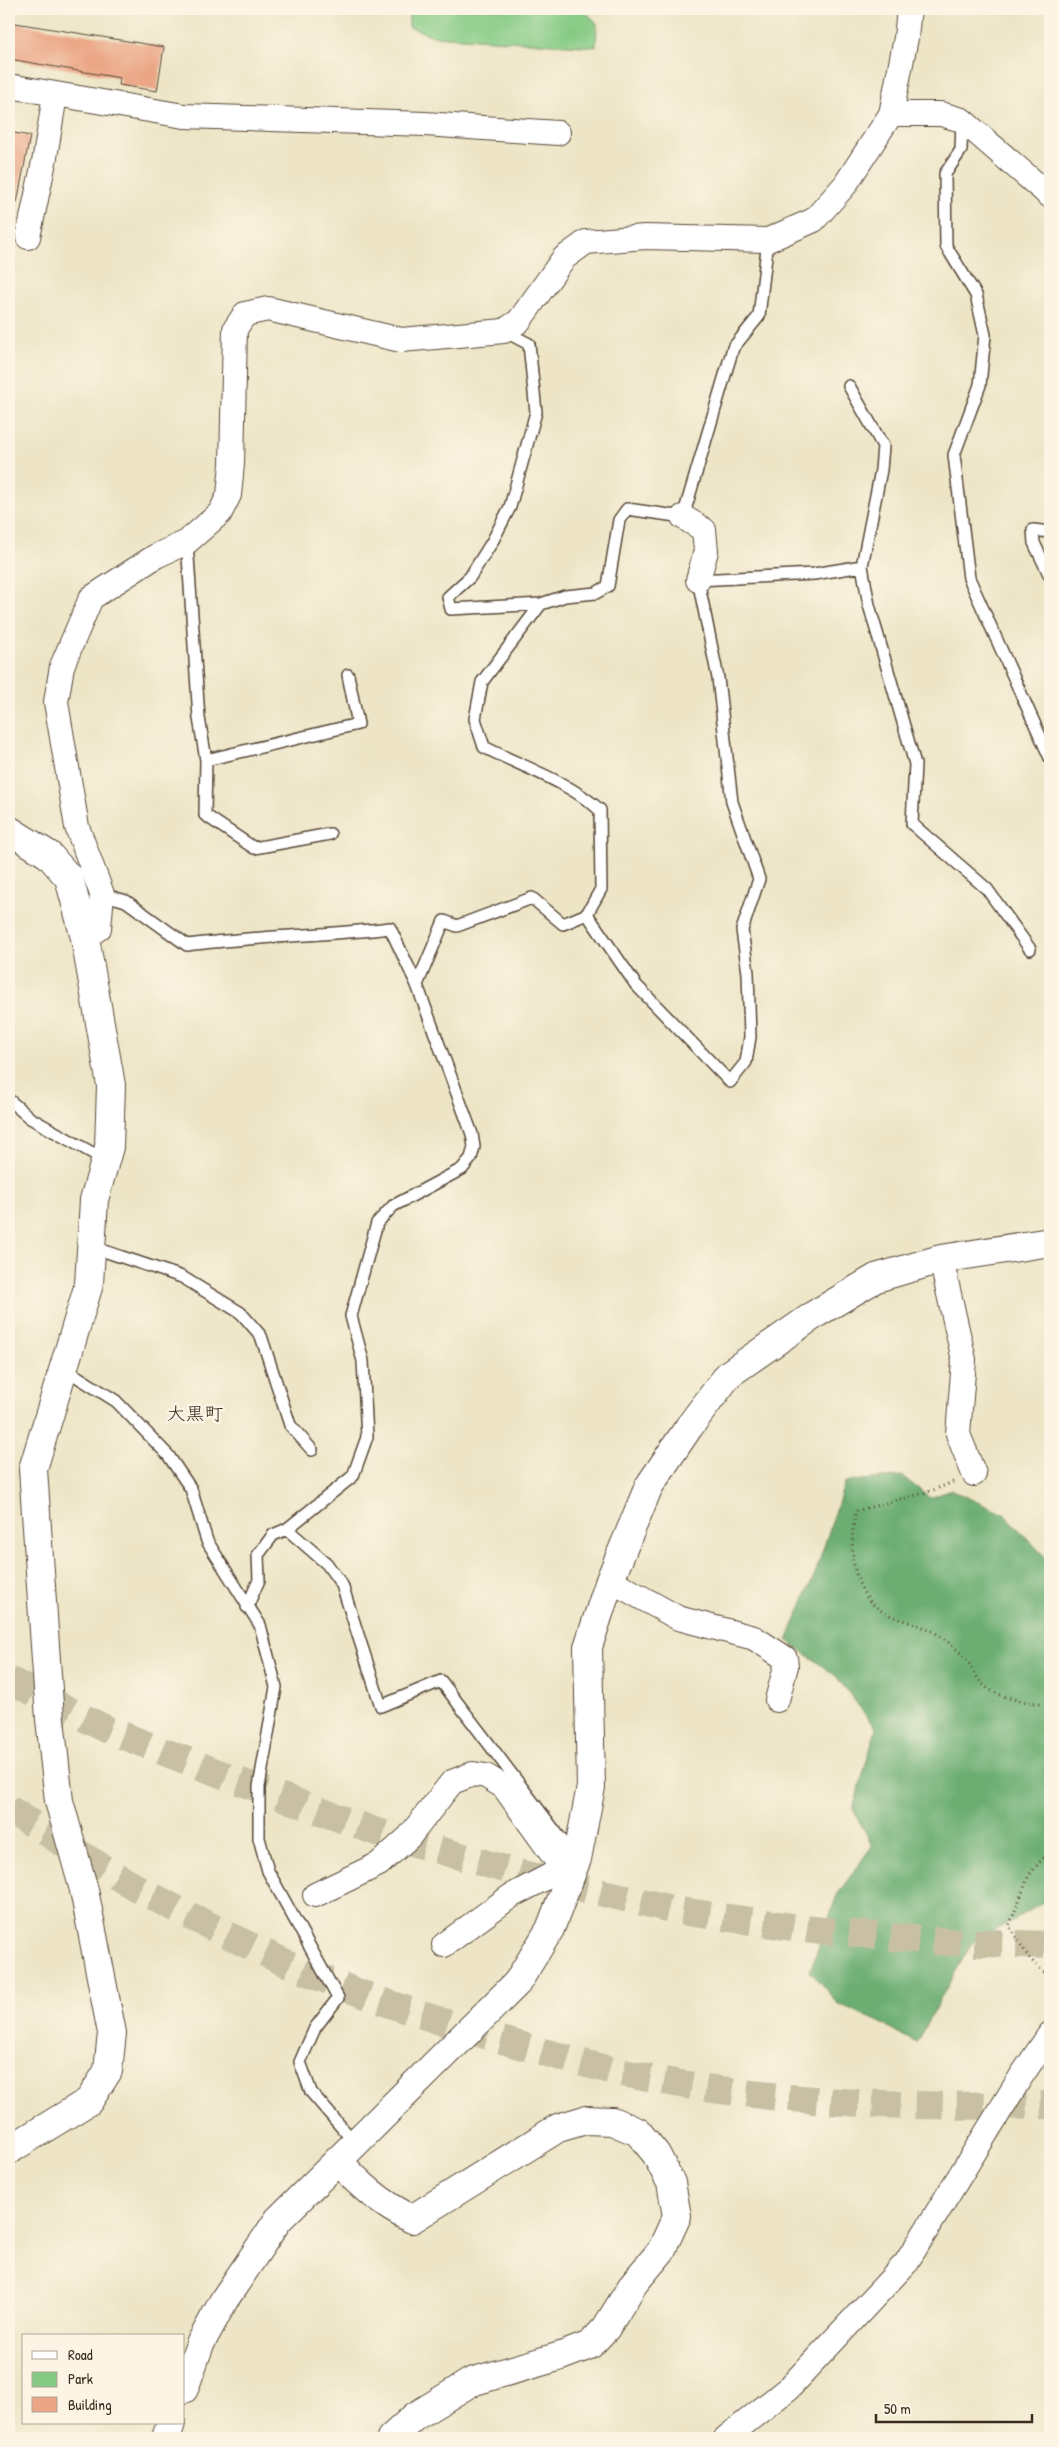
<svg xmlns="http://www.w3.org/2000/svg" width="1059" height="2447" font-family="'Patrick Hand','Klee One',sans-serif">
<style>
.green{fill:#85ca84;stroke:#607a51}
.forest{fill:#6cae72;stroke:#546c48}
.building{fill:#eba685}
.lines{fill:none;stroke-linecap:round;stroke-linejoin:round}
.highway-tunnel{stroke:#c9c0a4;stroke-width:28;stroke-dasharray:28 14;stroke-linecap:butt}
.lane-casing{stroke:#564637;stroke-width:14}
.street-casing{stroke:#564637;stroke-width:26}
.secondary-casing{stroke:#564637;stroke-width:30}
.path{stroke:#564637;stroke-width:3;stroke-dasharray:1 4;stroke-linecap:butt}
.lane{stroke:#fff;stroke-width:11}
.street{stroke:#fff;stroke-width:24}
.secondary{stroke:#fff;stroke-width:28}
.labels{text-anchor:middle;stroke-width:5;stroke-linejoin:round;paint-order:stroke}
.quarter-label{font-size:19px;fill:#3b2a1e;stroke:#fcf5e5}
</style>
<rect width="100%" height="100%" fill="#fcf5e5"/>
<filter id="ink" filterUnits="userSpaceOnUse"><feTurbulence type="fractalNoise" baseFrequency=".02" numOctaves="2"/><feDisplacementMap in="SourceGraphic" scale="10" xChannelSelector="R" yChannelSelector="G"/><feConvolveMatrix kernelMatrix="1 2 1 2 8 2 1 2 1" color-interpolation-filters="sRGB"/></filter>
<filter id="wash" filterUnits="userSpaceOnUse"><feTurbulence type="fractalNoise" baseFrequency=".0096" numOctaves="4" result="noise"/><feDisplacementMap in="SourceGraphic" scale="20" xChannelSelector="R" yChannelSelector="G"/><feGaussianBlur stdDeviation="1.12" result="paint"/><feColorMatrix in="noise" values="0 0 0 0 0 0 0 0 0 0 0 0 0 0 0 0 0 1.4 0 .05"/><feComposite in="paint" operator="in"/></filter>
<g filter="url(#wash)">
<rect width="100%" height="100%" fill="#ede5c6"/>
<!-- green -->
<path class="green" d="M409 9H582L597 23 596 47 433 36 409 27Z"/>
<!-- forest -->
<path class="forest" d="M902 1476 930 1498 951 1490 1004 1514 1050 1562V1899L971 1944 916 2043 879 2022 837 2003 810 1971 837 1895 872 1846 853 1809 876 1729 836 1676 787 1640 815 1574 845 1482Z"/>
<g id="blocks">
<!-- building -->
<path class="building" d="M9 22 164 47 157 91 119 85 120 78 9 59Z
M9 132 30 136 17 203 9 202Z"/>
</g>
</g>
<g filter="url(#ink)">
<use href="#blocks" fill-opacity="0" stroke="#564637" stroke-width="1"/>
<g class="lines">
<!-- highway-tunnel -->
<path class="highway-tunnel" d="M9 1680 106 1729 236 1780 377 1832 522 1874 680 1911 813 1930 948 1942 1050 1945
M9 1809C54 1837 99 1867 146 1893 181 1912 218 1930 254 1948 339 1989 429 2019 519 2045 565 2058 612 2072 659 2080 787 2104 920 2108 1050 2105"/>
<!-- lane casing -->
<g class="lane-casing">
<path id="lane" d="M962 121 961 150 945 174 946 246 976 295 985 335 980 385 954 455 969 578 1050 758
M504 331 529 344 536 412 510 507 492 542 470 577 448 597 451 609 541 604 565 596 596 593 608 586 619 520 627 509 683 517 733 348 759 316 768 240
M849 386 883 446 881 470 862 566 869 605 915 764 912 824 987 889 1030 949
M1050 532 1033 530 1034 543 1050 576
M187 542 199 718 206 760 205 815 254 848 330 834
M206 760 358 724 348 675
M102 894 126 901 187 945C255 936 323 936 390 928L417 985 472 1134 474 1147 471 1158 462 1169 393 1206 377 1223 351 1316 363 1361 367 1437 353 1476 287 1529 273 1535 258 1555 259 1580 247 1607
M587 914 636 985 730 1082 746 1062 750 1037 748 973 742 930 759 879 732 802 718 678 698 580 814 574 862 566
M417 985 444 921 457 926 532 898 563 924 587 914 601 889 600 810C567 781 523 767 484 747L475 719 482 682 541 604
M9 1100 30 1118 105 1160
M92 1247 182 1277 241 1313 261 1336 290 1425 312 1450
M65 1369 116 1401 168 1455 191 1489 207 1541 260 1625 276 1687 259 1787V1838L268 1871 338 1998 315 2028 300 2062 311 2092 355 2143
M287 1529 327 1564 342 1585 381 1706 441 1681 574 1856"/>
</g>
<!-- street casing -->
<g class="street-casing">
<path id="street" d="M9 86 184 116 425 124 558 133
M891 114H941L962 120 1050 196
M28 237 45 157 55 95
M683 517 704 530 706 551 698 580
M85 938 99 928 102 894 77 827 56 702 62 666 91 598 156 556 187 542 220 513 229 495 232 464 235 329 245 314 268 309 401 340 504 331 519 321 564 258 586 242 645 237 768 240 814 220 845 185 891 114 906 38 909 9
M941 1259 964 1360 958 1434 974 1474
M610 1580 678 1618 754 1638 785 1658 786 1666 777 1700
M315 1895 379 1864 409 1837 452 1782 473 1774 486 1776 504 1787 570 1879
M444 1945 511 1896 551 1875 570 1879
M726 2438 790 2387 906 2263 1022 2075 1050 2034"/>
</g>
<!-- secondary casing -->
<g class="secondary-casing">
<path id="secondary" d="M9 830 49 855 69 878 85 938 111 1085 109 1147 94 1200 89 1284 33 1469 50 1719 59 1801 84 1890 112 2033 108 2071 89 2101 9 2150
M337 2160C360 2185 381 2204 412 2219L558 2128 585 2120 612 2121 638 2132 656 2154 671 2183 677 2216 661 2251 634 2283 606 2328 590 2345 561 2356 471 2382 414 2417 391 2438
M184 2389 200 2344 224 2300 278 2220 517 1983 550 1929 577 1859 591 1787 588 1647 610 1580 649 1486 689 1427 729 1374 817 1313 876 1278 941 1259 1050 1242
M166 2438 171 2423"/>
</g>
<!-- path -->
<path class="path" d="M953 1482 931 1491 856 1511C850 1539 850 1568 864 1593 879 1619 908 1619 932 1631 943 1637 957 1649 965 1658 972 1666 976 1679 985 1686 998 1698 1033 1705 1050 1703
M1050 1850 1029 1875 1009 1926 1030 1959 1050 1978"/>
<!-- lane -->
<use href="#lane" class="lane"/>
<!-- street -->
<use href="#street" class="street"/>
<!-- secondary -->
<use href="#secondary" class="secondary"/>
</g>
</g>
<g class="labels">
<!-- quarter labels -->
<g class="quarter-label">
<text x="195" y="1420">大黒町</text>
</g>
</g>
<!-- margin -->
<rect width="1059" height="2447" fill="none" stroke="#fcf5e5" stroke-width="30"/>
<!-- legend -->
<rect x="22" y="2334" width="162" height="90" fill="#fcf5e5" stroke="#afa495"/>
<rect x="32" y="2351" width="25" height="8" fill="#ffffff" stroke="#afa495"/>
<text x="68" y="2360" font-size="15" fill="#3b2a1e">Road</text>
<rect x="32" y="2372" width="25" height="15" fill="#85ca84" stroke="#afa495"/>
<text x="68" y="2384" font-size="15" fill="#3b2a1e">Park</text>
<rect x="32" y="2397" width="25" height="15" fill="#eba685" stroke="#afa495"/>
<text x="68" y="2410" font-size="15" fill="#3b2a1e">Building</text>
<!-- scale -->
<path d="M876 2414v8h156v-8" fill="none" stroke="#3b2a1e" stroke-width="2.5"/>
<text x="884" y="2414" font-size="15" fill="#3b2a1e" stroke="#fcf5e5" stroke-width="4" paint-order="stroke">50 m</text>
</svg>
